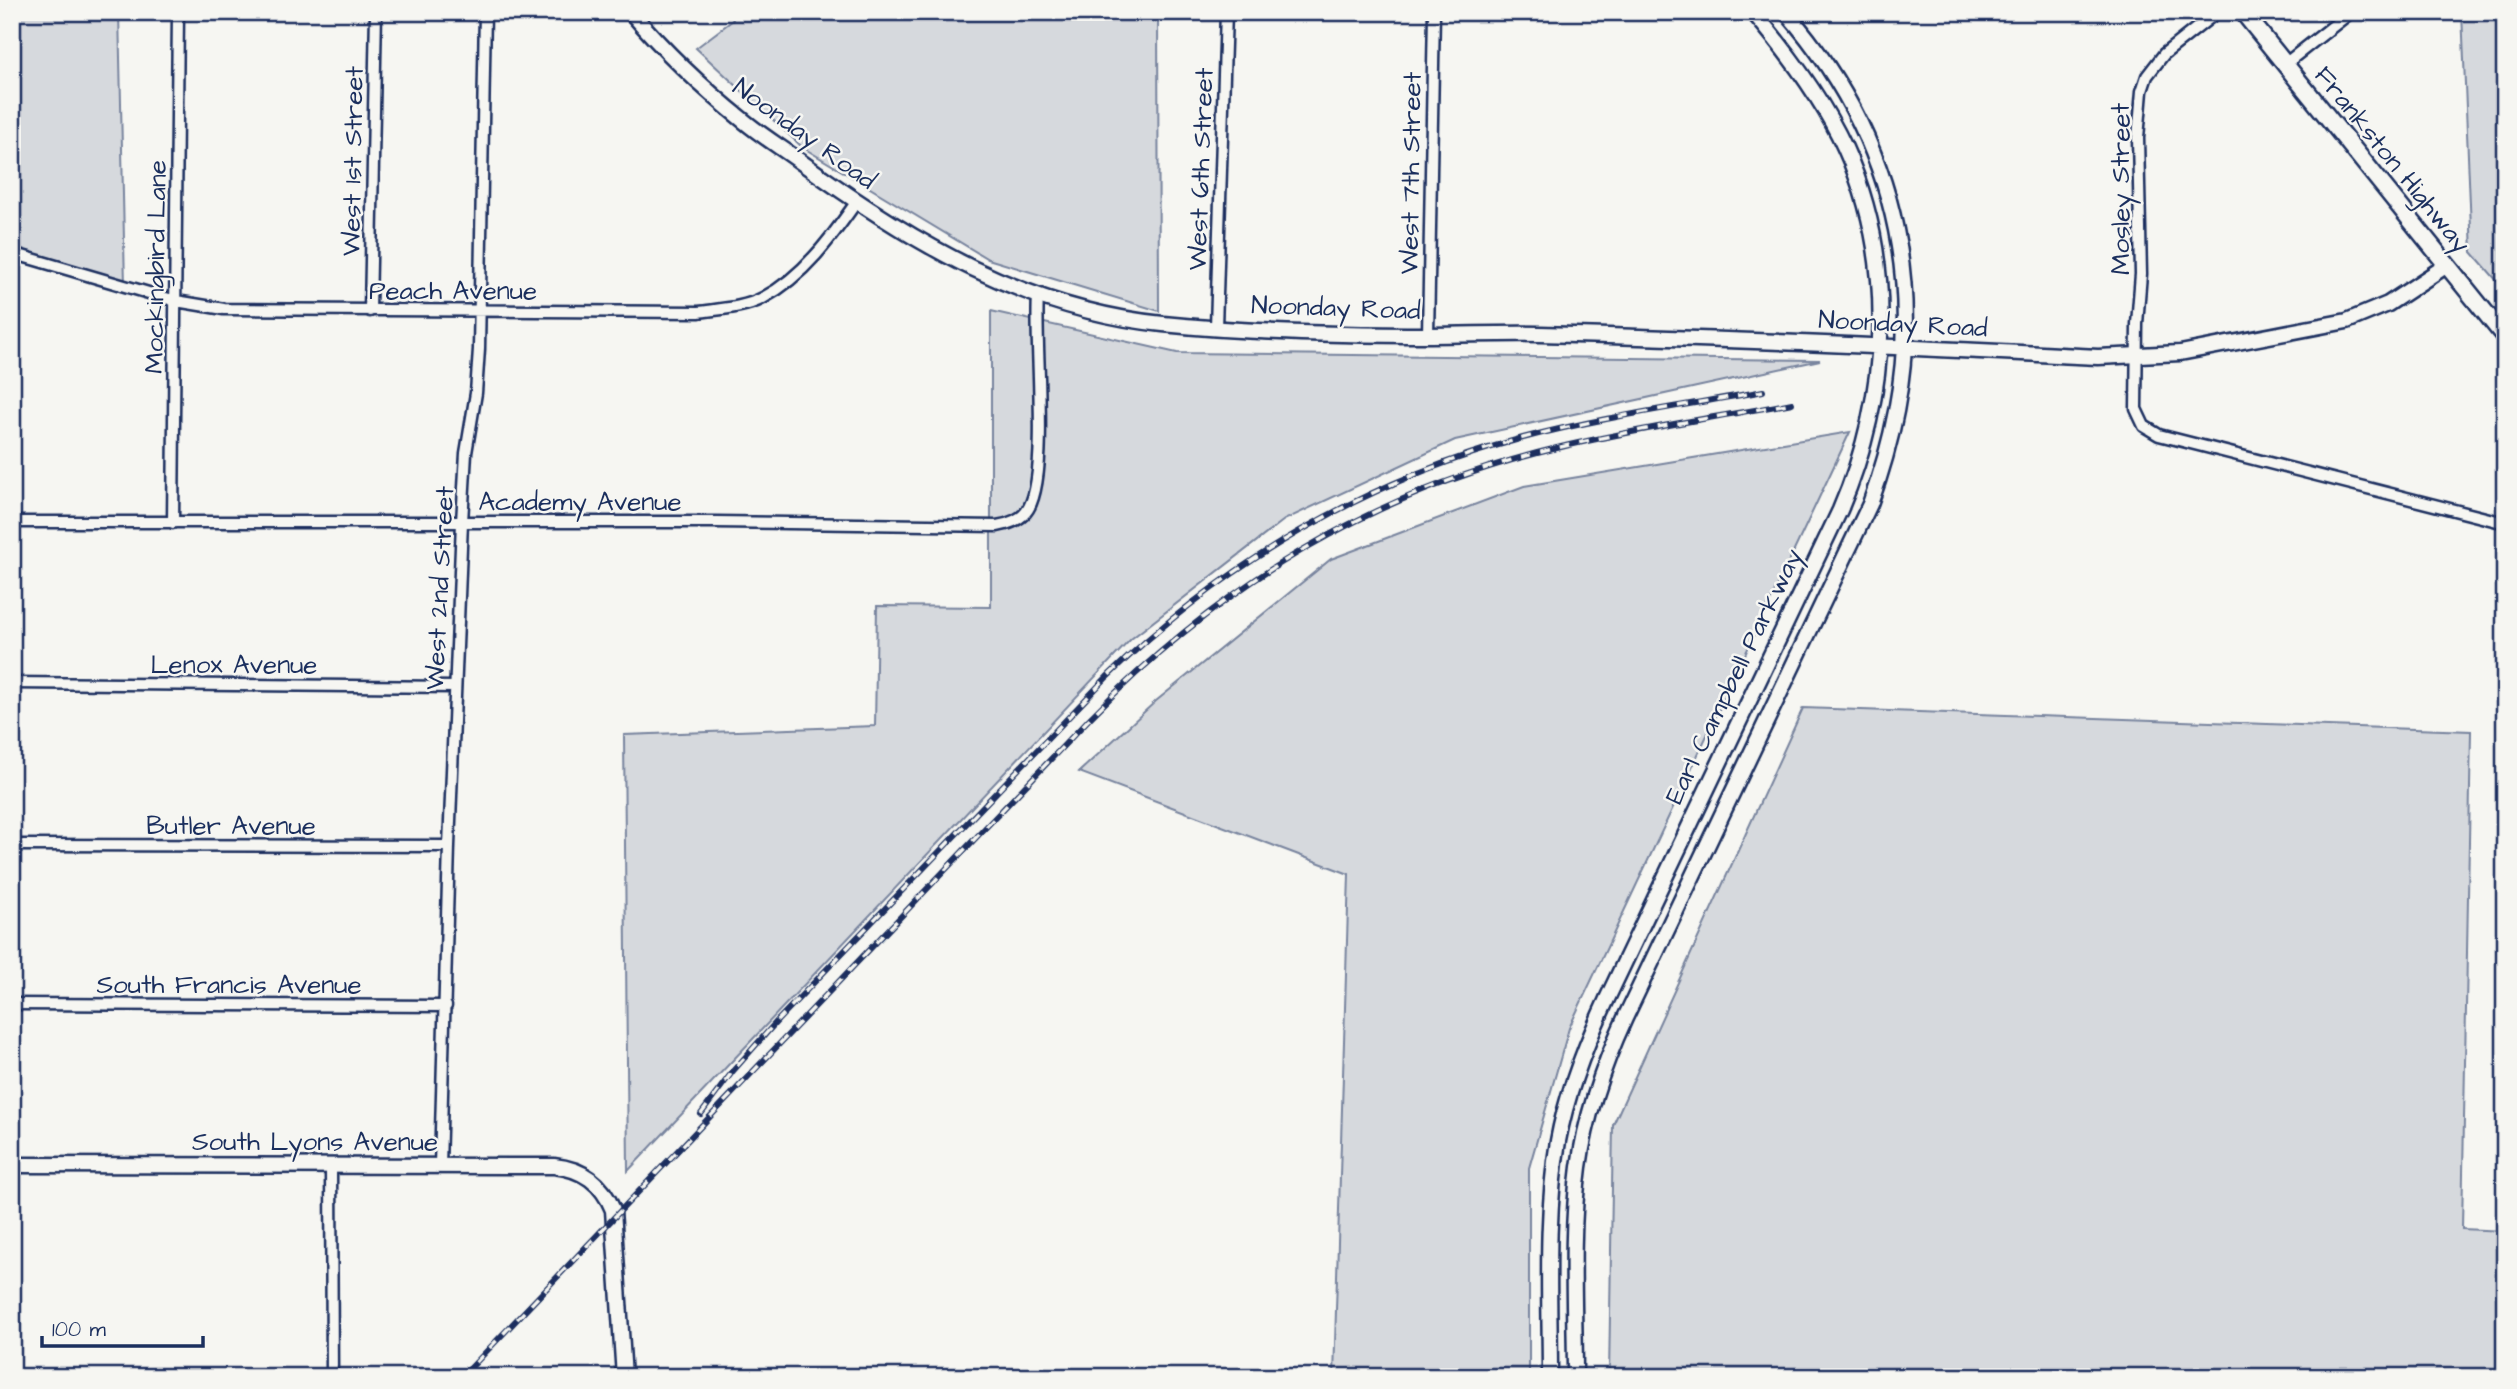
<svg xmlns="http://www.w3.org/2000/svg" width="2517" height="1389" font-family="'Architects Daughter',sans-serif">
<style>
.green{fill:#d6d9dd;stroke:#78849e;stroke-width:2}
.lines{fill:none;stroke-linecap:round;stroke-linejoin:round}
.street-casing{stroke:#1b2f5e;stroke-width:15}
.secondary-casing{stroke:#1b2f5e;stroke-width:19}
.primary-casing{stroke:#1b2f5e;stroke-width:21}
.street{stroke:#f6f6f2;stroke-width:10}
.secondary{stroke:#f6f6f2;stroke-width:14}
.primary{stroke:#f6f6f2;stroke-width:16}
.rail-casing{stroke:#1b2f5e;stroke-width:6}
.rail{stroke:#f6f6f2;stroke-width:3.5;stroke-dasharray:10;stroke-linecap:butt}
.labels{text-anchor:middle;stroke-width:5;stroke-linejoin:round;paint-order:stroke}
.street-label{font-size:26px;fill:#1b2f5e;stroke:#f6f6f2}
</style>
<rect width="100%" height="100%" fill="#f6f6f2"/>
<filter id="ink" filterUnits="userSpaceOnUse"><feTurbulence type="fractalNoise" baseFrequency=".0143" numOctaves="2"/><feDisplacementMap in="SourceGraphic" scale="14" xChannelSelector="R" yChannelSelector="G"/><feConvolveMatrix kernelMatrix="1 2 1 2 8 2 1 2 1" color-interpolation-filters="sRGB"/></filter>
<g filter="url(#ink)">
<!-- green -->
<path class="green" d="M12 12H119L125 286 12 249Z
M728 12H1158L1159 311 988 259 802 147 696 48 733 20Z
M2462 12H2505V290L2472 252Z
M991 311 1177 353 1820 360 1455 440 1284 520 1131 639 628 1171 624 735 875 726 877 606 991 607Z
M1850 432 1569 1028 1529 1168V1377H1334L1349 874 1079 772 1156 701 1331 559 1524 486Z
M1803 708 2471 731 2462 1229 2505 1231V1377H1609L1613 1125Z"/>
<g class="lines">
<!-- street casing -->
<g class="street-casing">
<path id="street" d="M2217 12 2164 54 2147 76 2142 91 2138 138 2141 274 2137 324 2136 409 2144 426 2159 435 2505 523
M2285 64 2351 12
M12 253 176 301 224 309 699 312C720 309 744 308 763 298 803 277 832 237 857 201
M370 311 376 12
M1216 327 1226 12
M1428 335 1434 12
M12 522H716L997 526C1008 524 1019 521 1026 512 1051 481 1034 344 1038 297
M173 523 178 12
M12 683 455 687
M12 845 449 846
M12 1004 446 1006
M331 1166 332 1377
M440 1166 449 846 462 522 466 453 476 393 479 349 485 12"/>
</g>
<!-- secondary casing -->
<g class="secondary-casing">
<path id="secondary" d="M631 12C664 51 704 89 744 121 762 136 782 148 801 162 911 242 1025 310 1163 324 1251 333 1341 335 1430 335 1467 335 1503 333 1540 334 1726 339 1912 347 2098 357L2180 353 2347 321 2388 304 2447 265
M12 1165 554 1166C583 1169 602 1183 613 1210L624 1377
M1550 1377C1550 1299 1545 1218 1558 1141 1567 1091 1586 1044 1607 999L1840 510C1889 396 1897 263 1845 148 1822 98 1789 54 1753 12
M1575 1377C1575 1307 1570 1235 1579 1167 1586 1114 1603 1066 1625 1018L1870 504C1935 328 1910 155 1786 12"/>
</g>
<!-- primary casing -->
<g class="primary-casing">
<path id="primary" d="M2243 12 2505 337"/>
</g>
<!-- street -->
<use href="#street" class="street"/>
<!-- secondary -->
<use href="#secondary" class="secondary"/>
<!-- primary -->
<use href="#primary" class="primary"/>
<!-- rail casing -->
<g class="rail-casing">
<path id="rail" d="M701 1114 733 1071 778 1020 1107 677C1223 564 1367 480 1523 438 1601 417 1683 406 1763 391
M462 1377 1090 718C1223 583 1371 493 1557 448 1634 429 1714 418 1792 403"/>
</g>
<!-- rail -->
<use href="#rail" class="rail"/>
</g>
</g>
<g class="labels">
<!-- street labels -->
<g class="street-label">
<text transform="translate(805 133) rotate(36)" y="9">Noonday Road</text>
<text transform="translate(2393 159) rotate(51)" y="9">Frankston Highway</text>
<text transform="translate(352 161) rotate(-89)" y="9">West 1st Street</text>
<text transform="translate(1200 169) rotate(-88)" y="9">West 6th Street</text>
<text transform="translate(1410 173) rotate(-89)" y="9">West 7th Street</text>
<text transform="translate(2120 189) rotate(-90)" y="9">Mosley Street</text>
<text transform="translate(155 267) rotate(-89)" y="9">Mockingbird Lane</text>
<text x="453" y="299">Peach Avenue</text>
<text transform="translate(1336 307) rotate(2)" y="9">Noonday Road</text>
<text transform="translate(1903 323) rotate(3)" y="9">Noonday Road</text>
<text x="580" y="510">Academy Avenue</text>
<text transform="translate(439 588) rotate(-87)" y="9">West 2nd Street</text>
<text x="234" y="673">Lenox Avenue</text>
<text transform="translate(1733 676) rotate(-64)" y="9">Earl Campbell Parkway</text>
<text x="231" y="834">Butler Avenue</text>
<text x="229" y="993">South Francis Avenue</text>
<text x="315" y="1150">South Lyons Avenue</text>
</g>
</g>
<!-- margin -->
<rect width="2517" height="1389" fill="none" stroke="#f6f6f2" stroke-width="42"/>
<rect x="21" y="21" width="2475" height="1347" fill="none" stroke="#1b2f5e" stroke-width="2.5" filter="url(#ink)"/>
<!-- scale -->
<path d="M42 1336v10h161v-10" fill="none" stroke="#1b2f5e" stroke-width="3.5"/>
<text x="52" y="1336" font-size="21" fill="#1b2f5e" stroke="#f6f6f2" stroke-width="5" paint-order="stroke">100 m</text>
</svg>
